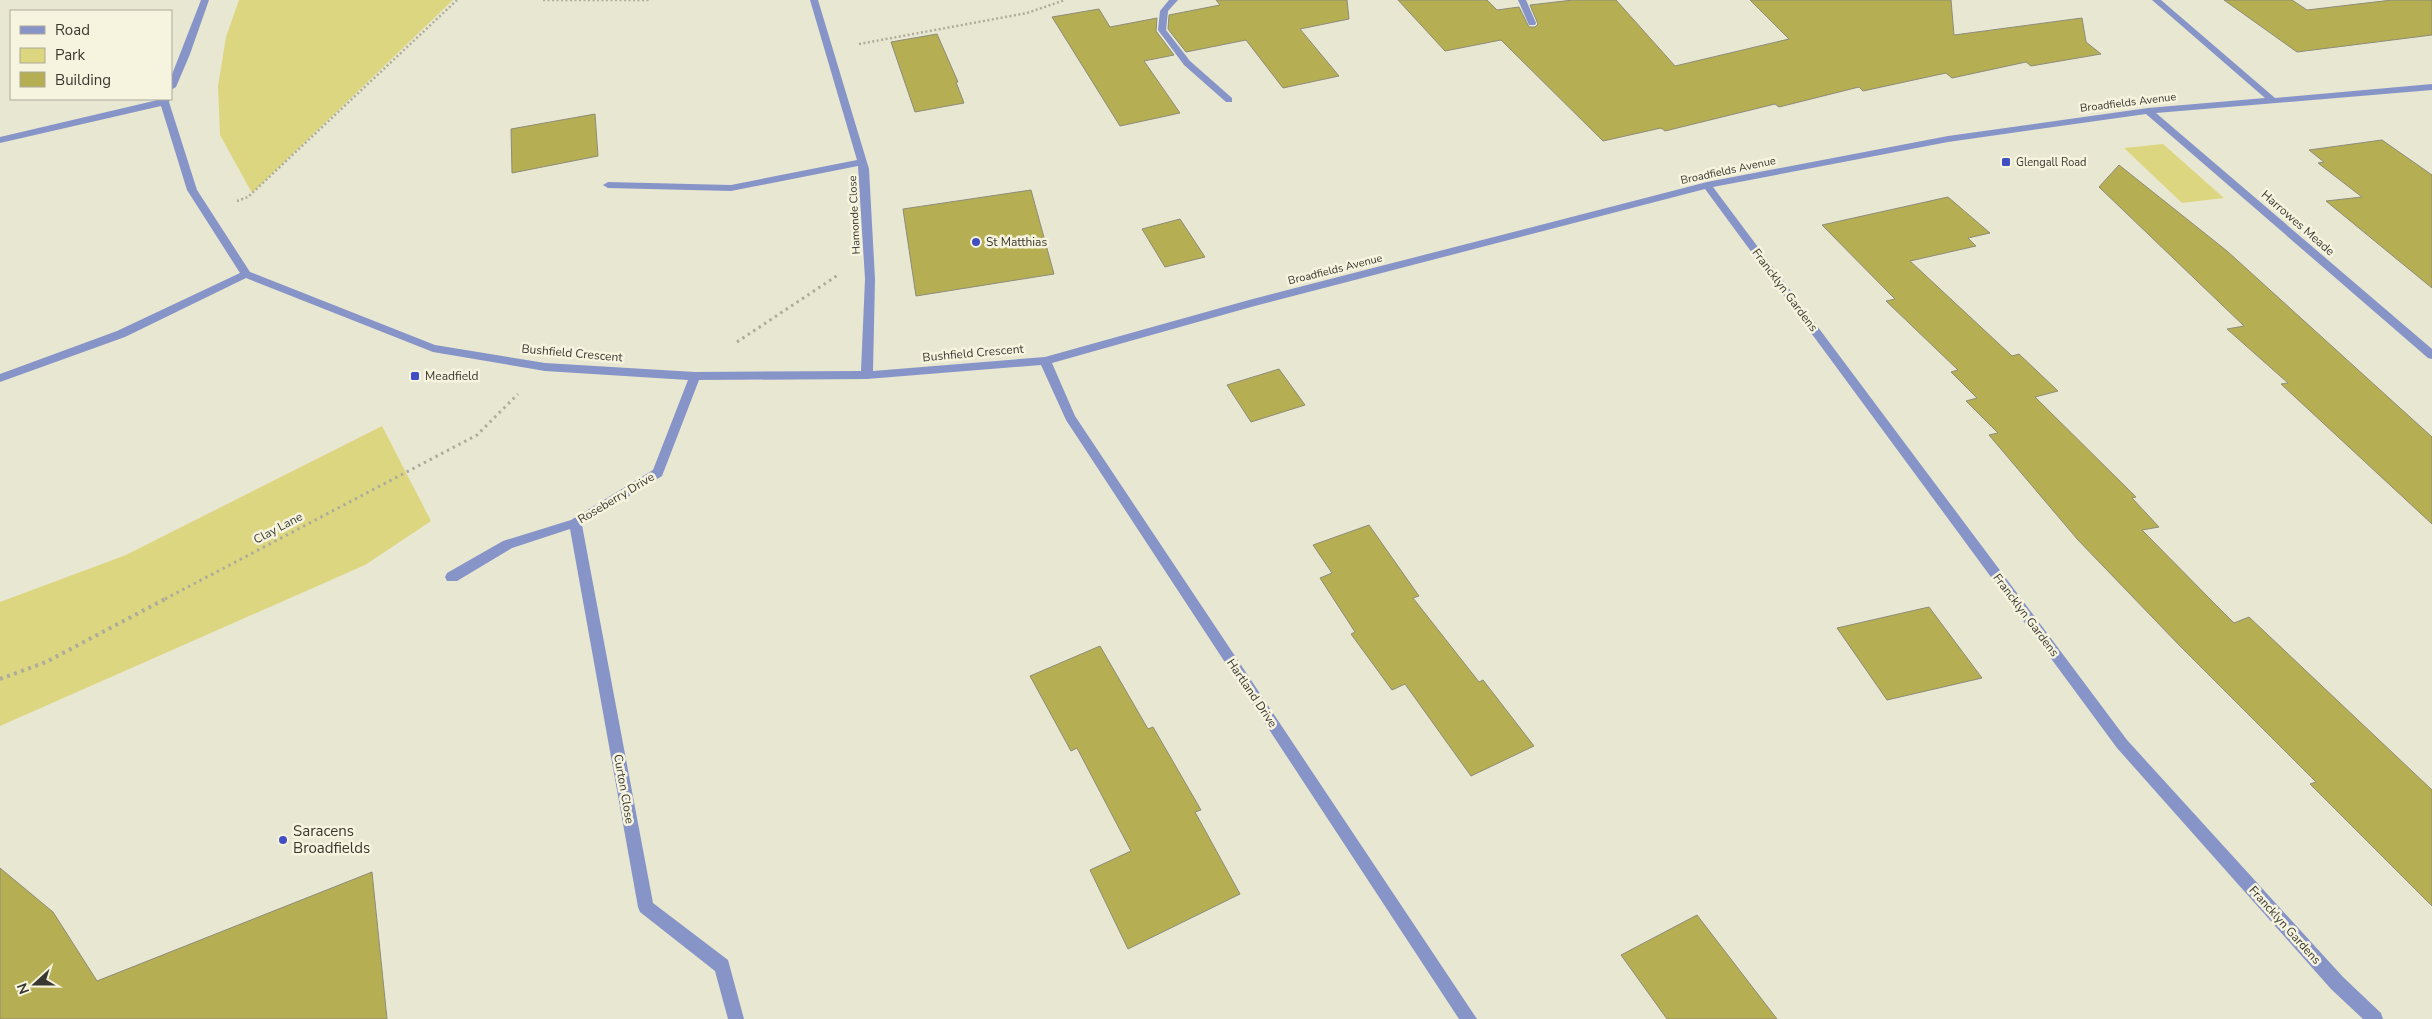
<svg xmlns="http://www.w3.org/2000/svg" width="2432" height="1019" font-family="'Nunito Sans',sans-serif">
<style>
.green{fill:#ddd681}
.building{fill:#b6ae52;stroke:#8d8c79}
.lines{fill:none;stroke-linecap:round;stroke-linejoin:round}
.path-far2{stroke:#aead9c;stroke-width:2.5;stroke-dasharray:2 2.5;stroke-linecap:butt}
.path-far1{stroke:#aead9c;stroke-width:3;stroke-dasharray:2.5 4;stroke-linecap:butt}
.path{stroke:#aead9c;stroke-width:4;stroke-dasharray:3 4.5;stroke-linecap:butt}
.minor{fill:#8794c8;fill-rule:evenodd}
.poi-dot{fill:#424fc3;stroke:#f6f4df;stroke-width:2}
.labels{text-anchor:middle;stroke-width:5;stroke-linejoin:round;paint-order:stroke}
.far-street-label{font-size:11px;fill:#3a3931;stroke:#f6f4df}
.far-poi-label{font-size:11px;fill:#3a3931;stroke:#f6f4df;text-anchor:start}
.street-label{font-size:12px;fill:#3a3931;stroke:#f6f4df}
.poi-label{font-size:12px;fill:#3a3931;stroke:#f6f4df;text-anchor:start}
.near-poi-label{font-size:15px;fill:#3a3931;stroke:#f6f4df;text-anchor:start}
</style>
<rect width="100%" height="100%" fill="#e8e7d2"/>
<!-- green -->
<path class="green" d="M239 0H453L252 193 220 135 218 86 226 37Z
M2163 144 2224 198 2182 203 2124 148Z
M382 426 431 521 365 565 0 726V602L126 555Z"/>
<!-- building -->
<path class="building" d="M1216 0H1347L1349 19 1300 29 1339 76 1283 88 1246 40 1186 52 1168 29 1169 15 1220 5Z
M1398 0H1487L1497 10 1519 7 1529 27H1535L1538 24 1530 5 1573 0H1616L1675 66 1789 39 1750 0H1951L1954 35 2082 18 2086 42 2101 54 2031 66 2026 62 1952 78 1946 73 1863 91 1859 87 1779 107 1775 104 1665 131 1661 128 1603 141 1501 40 1445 51Z
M2224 0H2292L2307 10 2392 0H2432V35L2297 52Z
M1099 9 1110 27 1157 18 1156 31 1174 55 1144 61 1180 113 1120 126 1052 17Z
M937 34 958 82H956L964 103 915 112 891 42Z
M595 114 598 156 512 173 511 129Z
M2382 140 2432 175V288L2326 201 2362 197 2318 163 2324 162 2309 150Z
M2119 165 2227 251 2432 437V524L2281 384 2288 383 2227 329 2244 326 2099 187Z
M1031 190 1054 274 916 296 903 209Z
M1948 197 1990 233 1968 238 1976 246 1910 261 2012 356 2019 354 2058 391 2035 397 2136 497 2132 498 2159 527 2142 530 2211 600 2234 623 2249 617 2432 790V906L2310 784 2316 782 2180 646 2078 540 1989 435 1998 433 1966 401 1977 398 1951 372 1958 370 1886 301 1895 299 1822 225Z
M1180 219 1205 257 1165 267 1142 229Z
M1279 369 1305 405 1251 422 1227 385Z
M1369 525 1419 596 1413 598 1479 682 1483 680 1534 746 1471 776 1405 684 1392 690 1351 634 1355 632 1320 578 1332 573 1313 545Z
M1929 607 1982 678 1887 700 1837 628Z
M1100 646 1148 729 1153 727 1201 810 1195 812 1240 894 1128 949 1090 870 1131 851 1077 748 1071 751 1030 676Z
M0 868 53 912 97 981 372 872 387 1019H0Z
M1697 915 1777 1019H1667L1621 955Z"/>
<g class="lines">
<!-- path-far2 -->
<path class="path-far2" d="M543 0H650
M859 44 1027 13 1065 0
M237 201 248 197 457 0"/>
<!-- path-far1 -->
<path class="path-far1" d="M737 342 838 275
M165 599 477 435 518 394"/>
<!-- path -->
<path class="path" d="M0 679 46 662 167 598"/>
<!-- minor -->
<path class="minor" d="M201 0H209L190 54 176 87 171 90V77Z
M810 0H818L869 169 875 279 873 371 1045 357 1249 300 1707 182 1948 136 2148 108 2265 98 2152 0H2161L2275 98 2432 84V90L2156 113 2432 349V359L2428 358 2146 114 1948 142 1713 187 2127 740 2343 977 2381 1013 2383 1019H2363L2331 989 2117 748 1705 189 1251 307 1052 363 1075 416 1477 1019H1459L1066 420 1041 365 867 379 699 380 662 476 582 525 653 903 728 960 744 1019H728L715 971 640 912 638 907 570 529 512 548 457 581H447L445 577 447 573 503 541 571 520 653 470 688 380 545 371 433 352 246 278 125 337 0 382V374L117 331 240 273 187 190 161 106 0 143V137L162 99H170L169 102 197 190 250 272 435 345 545 363 695 372 861 371 865 279 858 166 731 191 608 188 603 185 608 182 731 185 857 160Z
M1169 0H1178L1168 11 1166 30 1190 61 1232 98V102H1226L1184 65 1158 30 1160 11Z
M1518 0H1526L1536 23 1535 25H1529Z"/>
</g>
<!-- markers -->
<g class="poi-dot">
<rect x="2001" y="157" width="10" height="10" rx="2.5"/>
<circle cx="976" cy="242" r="5"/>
<rect x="410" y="371" width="10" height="10" rx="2.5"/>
<circle cx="283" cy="840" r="5"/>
</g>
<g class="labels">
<!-- far-street labels -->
<g class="far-street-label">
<text transform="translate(2128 102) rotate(-7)" y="4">Broadfields Avenue</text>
<text transform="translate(1728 170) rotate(-12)" y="4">Broadfields Avenue</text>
<text transform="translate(854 215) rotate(-93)" y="4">Hamonde Close</text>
<text transform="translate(1335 269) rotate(-14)" y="4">Broadfields Avenue</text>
</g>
<!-- far-poi labels -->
<g class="far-poi-label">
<text x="2016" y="166">Glengall Road</text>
</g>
<!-- street labels -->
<g class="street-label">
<text transform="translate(2298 223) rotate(41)" y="4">Harrowes Meade</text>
<text transform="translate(1785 290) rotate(53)" y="4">Francklyn Gardens</text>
<text transform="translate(572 353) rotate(5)" y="4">Bushfield Crescent</text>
<text transform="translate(973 353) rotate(-5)" y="4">Bushfield Crescent</text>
<text transform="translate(616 498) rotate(-31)" y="4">Roseberry Drive</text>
<text transform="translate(278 528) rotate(-28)" y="4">Clay Lane</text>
<text transform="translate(2026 615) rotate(53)" y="4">Francklyn Gardens</text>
<text transform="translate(1252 693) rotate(56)" y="4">Hartland Drive</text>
<text transform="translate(624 789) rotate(80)" y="4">Curton Close</text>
<text transform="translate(2285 925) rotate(48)" y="4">Francklyn Gardens</text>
</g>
<!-- poi labels -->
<g class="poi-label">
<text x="986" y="246">St Matthias</text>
<text x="425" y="380">Meadfield</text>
</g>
<!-- near-poi labels -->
<g class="near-poi-label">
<text x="293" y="836">Saracens<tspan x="293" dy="17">Broadfields</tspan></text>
</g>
</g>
<!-- legend -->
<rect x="10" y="10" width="162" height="90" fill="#f6f4df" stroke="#aba999"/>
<rect x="20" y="26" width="25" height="8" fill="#8794c8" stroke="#aba999"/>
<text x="55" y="35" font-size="15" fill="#3a3931">Road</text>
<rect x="20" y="48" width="25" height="15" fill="#ddd681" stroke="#aba999"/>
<text x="55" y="60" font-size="15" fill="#3a3931">Park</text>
<rect x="20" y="72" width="25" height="15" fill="#b6ae52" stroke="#aba999"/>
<text x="55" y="85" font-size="15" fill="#3a3931">Building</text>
<!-- north arrow -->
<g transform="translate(35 984) rotate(249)" stroke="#f6f4df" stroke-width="4" paint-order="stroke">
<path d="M0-4L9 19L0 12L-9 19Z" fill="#3a3931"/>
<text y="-8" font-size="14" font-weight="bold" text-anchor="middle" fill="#3a3931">N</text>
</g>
</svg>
